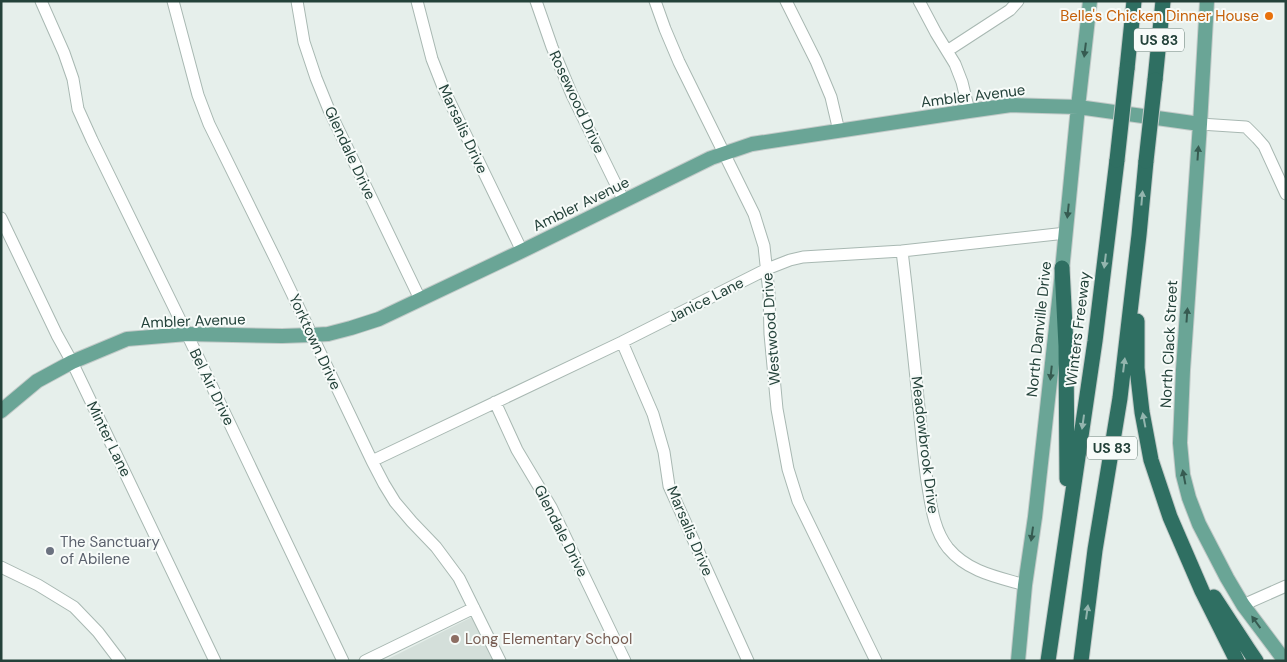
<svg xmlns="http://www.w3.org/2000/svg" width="1287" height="662" font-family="'DM Sans',sans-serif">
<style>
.built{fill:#d4dfda}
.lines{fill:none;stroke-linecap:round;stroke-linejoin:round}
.minor-casing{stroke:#a8b8b2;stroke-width:13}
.major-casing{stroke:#c2cac8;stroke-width:16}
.highway-casing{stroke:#c2cac8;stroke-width:17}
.minor{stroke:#fff;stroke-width:11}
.major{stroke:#6aa596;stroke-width:14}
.highway{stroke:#2f6f62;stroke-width:15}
.highway-bridge-casing{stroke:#c2cac8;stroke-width:17;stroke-linecap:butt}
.highway-bridge{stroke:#2f6f62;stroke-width:15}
.oneway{fill:#365b51}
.oneway2{fill:#93b5ae}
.food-dot{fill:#e8710a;stroke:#f7fbf9;stroke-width:2}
.worship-dot{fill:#6b7280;stroke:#f7fbf9;stroke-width:2}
.education-dot{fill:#8d6e63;stroke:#f7fbf9;stroke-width:2}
.labels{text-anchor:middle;stroke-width:4;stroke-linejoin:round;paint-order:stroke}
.shield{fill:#f7fbf9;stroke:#637a73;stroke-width:1}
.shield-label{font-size:14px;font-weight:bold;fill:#24423a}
.food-label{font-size:15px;fill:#c56008;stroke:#f7fbf9;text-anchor:end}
.street-label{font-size:15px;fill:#24423a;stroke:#f7fbf9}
.worship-label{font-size:15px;fill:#5b616d;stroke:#f7fbf9;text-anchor:start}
.education-label{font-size:15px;fill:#785e54;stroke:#f7fbf9;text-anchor:start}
</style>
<rect width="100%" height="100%" fill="#e6efeb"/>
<!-- built -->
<path class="built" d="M472 617 493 661H384Z"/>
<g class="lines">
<!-- minor casing -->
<g class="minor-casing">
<path id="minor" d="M41 1 64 53 73 79 78 109 92 140 187 334 343 661
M173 1 198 95 209 124 276 260 372 461 384 484 395 502 412 522 436 547 459 578 500 661
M297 1 304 42 316 78 329 110 420 299
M417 1 432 59 445 92 522 251
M536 1 552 47 572 95 624 201
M655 1 665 29 679 62 754 214 764 246 769 293 770 334 777 409 788 469 798 501 876 661
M786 1 816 61 831 97 839 131
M919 1 936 33 955 64 962 82 969 111
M947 51 1010 10 1018 1
M1200 124 1246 127 1257 138 1264 146 1286 194
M1 218 57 335 72 362 215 661
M902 251C908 300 913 349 918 398 921 425 923 453 927 481 931 504 933 529 948 548 968 572 997 577 1025 585
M622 342 653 414 664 452 669 486 748 661
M495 402 517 450 551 507 625 661
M372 461 622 342 767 269 790 260 803 257 902 251 1066 233
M1 567 38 585 74 607 98 632 120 661
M1243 605 1286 586
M365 661 474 608"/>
</g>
<!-- major casing -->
<g class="major-casing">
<path id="major" d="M1207 1 1200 124 1183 370 1180 443 1183 475 1189 498 1199 524 1227 578 1243 605 1285 661
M1 411 37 381 72 362 127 339 187 334 282 336 311 335 328 334 351 328 379 319 522 251 711 158 752 144 969 111 1011 105 1078 107 1200 124
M1018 661 1025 585 1035 517 1060 291 1078 107 1090 1"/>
</g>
<!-- highway casing -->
<g class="highway-casing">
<path id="highway" d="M1127 69 1134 1
M1155 80 1163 1
M1062 268 1066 346 1067 479
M1137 321V368L1142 412 1151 460 1170 517 1202 591 1237 661
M1214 597 1248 649 1256 661
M1048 661 1095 341 1117 160
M1081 661 1095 550 1120 398 1139 235 1146 161"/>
</g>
<!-- minor -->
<use href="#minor" class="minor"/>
<!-- major -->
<use href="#major" class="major"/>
<!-- highway -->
<use href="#highway" class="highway"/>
<!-- highway-bridge casing -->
<g class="highway-bridge-casing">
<path id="highway-bridge" d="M1117 160 1127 69
M1146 161 1155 80"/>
</g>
<!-- highway-bridge -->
<use href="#highway-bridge" class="highway-bridge"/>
</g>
<!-- one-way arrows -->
<defs><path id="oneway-solid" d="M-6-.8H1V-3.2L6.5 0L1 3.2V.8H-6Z" transform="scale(1.25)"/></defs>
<g class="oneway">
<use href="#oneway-solid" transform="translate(1085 50) rotate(97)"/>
<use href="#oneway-solid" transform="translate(1198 153) rotate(-86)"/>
<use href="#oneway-solid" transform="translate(1068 211) rotate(96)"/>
<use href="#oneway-solid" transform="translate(1187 315) rotate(-86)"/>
<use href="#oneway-solid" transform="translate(1051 373) rotate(96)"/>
<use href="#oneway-solid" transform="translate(1184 477) rotate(-101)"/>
<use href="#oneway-solid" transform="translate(1032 534) rotate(98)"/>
<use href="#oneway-solid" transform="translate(1256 622) rotate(-126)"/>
</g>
<g class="oneway2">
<use href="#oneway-solid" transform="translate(1142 198) rotate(-85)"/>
<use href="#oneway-solid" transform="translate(1105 261) rotate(97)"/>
<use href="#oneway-solid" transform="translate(1124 365) rotate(-83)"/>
<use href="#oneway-solid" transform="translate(1144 420) rotate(-101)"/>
<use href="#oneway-solid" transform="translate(1083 422) rotate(98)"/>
<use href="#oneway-solid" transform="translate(1087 612) rotate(-82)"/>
</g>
<!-- markers -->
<circle class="food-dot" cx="1269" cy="16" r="5"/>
<circle class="worship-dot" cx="50" cy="551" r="5"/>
<circle class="education-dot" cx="455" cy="639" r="5"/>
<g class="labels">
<!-- shield labels -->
<g class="shield">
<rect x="1134" y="28.5" width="50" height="23" rx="4"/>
<rect x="1087" y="436.5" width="50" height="23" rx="4"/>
</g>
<g class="shield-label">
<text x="1159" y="45">US 83</text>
<text x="1112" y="453">US 83</text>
</g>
<!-- food labels -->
<g class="food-label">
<text x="1259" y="21">Belle's Chicken Dinner House</text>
</g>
<!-- street labels -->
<g class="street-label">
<text transform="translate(973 96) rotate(-7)" y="5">Ambler Avenue</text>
<text transform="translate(577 102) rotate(65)" y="5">Rosewood Drive</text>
<text transform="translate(463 129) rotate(65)" y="5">Marsalis Drive</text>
<text transform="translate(350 153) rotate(65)" y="5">Glendale Drive</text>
<text transform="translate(581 204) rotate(-26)" y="5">Ambler Avenue</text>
<text transform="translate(706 300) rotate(-27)" y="5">Janice Lane</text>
<text transform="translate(193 321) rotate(-2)" y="5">Ambler Avenue</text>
<text transform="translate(771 329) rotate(-94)" y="5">Westwood Drive</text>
<text transform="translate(1039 329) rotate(-84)" y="5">North Danville Drive</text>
<text transform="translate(1078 329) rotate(-83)" y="5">Winters Freeway</text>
<text transform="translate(315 342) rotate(65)" y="5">Yorktown Drive</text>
<text transform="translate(1169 344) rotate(-87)" y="5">North Clack Street</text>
<text transform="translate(212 387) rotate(64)" y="5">Bel Air Drive</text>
<text transform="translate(109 439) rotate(64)" y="5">Minter Lane</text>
<text transform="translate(925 445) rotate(83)" y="5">Meadowbrook Drive</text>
<text transform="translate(561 531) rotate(63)" y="5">Glendale Drive</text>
<text transform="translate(690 531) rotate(67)" y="5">Marsalis Drive</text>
</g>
<!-- worship labels -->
<g class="worship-label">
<text x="60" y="547">The Sanctuary<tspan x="60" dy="17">of Abilene</tspan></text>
</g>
<!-- education labels -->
<g class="education-label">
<text x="465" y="644">Long Elementary School</text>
</g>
</g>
<!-- border -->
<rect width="1287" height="662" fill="none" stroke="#24423a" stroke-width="5"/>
</svg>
